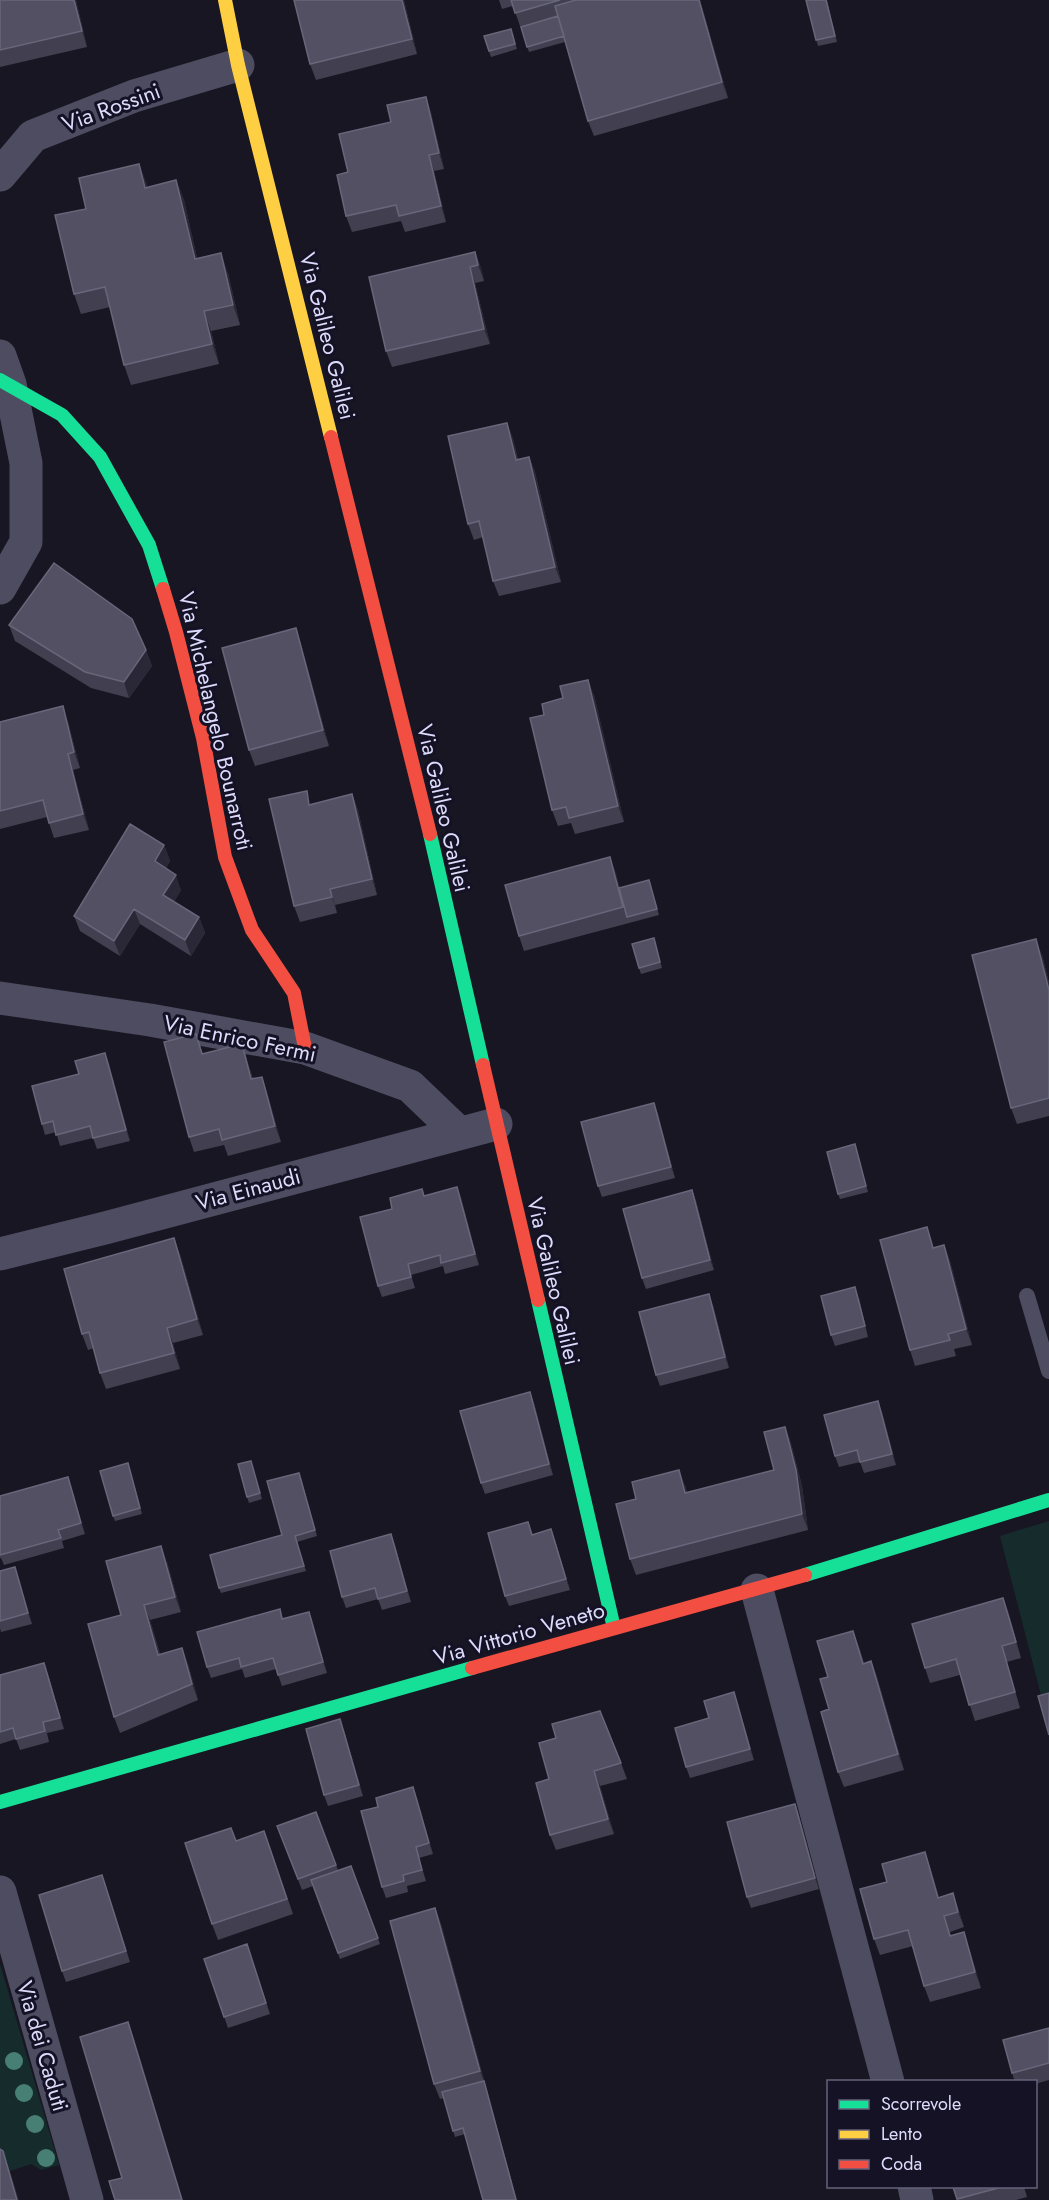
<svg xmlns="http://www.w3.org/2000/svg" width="1049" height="2200" font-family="Jost,sans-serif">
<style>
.green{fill:#162c2c}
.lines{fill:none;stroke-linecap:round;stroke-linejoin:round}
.lane{stroke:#4d4c61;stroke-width:16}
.street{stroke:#4d4c61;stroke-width:33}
.fast{stroke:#16e098;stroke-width:14}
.slow{stroke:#ffcf43;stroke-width:14}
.jam{stroke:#f24e42;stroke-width:14}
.tree{fill:#477f74}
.wall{fill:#424050}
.shaded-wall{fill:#2a2836}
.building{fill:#525062;stroke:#68667a;stroke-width:1.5}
.labels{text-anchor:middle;stroke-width:6;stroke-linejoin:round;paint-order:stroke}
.street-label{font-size:22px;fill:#dddbfb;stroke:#151226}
</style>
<rect width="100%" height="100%" fill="#181622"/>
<!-- green -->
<path class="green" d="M1049 1521V1726L1000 1536Z
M0 1964 59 2165 41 2170 31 2164 10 2171 0 2165Z"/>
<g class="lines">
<!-- lane -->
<path class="lane" d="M1027 1296 1049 1371"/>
<!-- street -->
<path class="street" d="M0 175 33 136 134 96 238 65
M0 356 10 384 26 463V542L0 588
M0 998 150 1020 305 1048 410 1086 458 1132
M0 1254 105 1228 496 1124
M757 1590 888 2082
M0 1892 87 2200
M914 2186 917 2200"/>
<!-- fast -->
<path class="fast" d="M0 380 62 415 100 457 149 545 163 589
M430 834 483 1065
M538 1300 614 1628
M805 1575 1049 1500
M0 1802 472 1668"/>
<!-- slow -->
<path class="slow" d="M225 0 238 65 331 437"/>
<!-- jam -->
<path class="jam" d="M331 437 430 834
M163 589 176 632 203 738 225 857 252 930 294 993 305 1048
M483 1065 538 1300
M472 1668 805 1575"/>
</g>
<!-- trees -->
<g class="tree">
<circle cx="14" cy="2061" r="9"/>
<circle cx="24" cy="2093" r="9"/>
<circle cx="35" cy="2124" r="9"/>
<circle cx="46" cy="2158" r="9"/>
</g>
<!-- wall -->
<path class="wall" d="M0 0H76L87 47 0 67Z
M404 0 417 54 316 80 310 64Z
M499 0H700L728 98 594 136 588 121 565 42 529 52 513 6 502 9Z
M806 0H827L837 42 818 46Z
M513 34 517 49 491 57 484 36Z
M426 97 431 113 444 169 434 171 446 222 405 232 401 221 352 232 346 216 348 172 391 122Z
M139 164 147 187 176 180 184 200 197 258 228 273 240 325 211 331 219 364 131 385 124 365 110 307 81 314 74 294 86 209Z
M475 252 481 268 484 281 475 283 490 344 392 367 386 351Z
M507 423 513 439 518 459 529 457 535 472 561 582 499 596 493 581 483 537 474 540 468 524Z
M9 625 146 650 152 666 129 698 91 688 15 641Z
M296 628 301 644 329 746 255 766 249 750Z
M594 695 624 822 575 834 571 823 558 826 552 810 544 715Z
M0 722H68L80 768 73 770 89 830 54 838 47 817 0 829Z
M352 794 358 810 377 895 335 905 337 913 300 922 294 906 311 804Z
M164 845 170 861 166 868 181 890 174 902 199 917 205 933 191 956 140 924 120 956 80 931 74 916Z
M610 857 620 888 649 880 659 915 524 951 519 936Z
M654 938 662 968 641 974 639 968Z
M1042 955 1049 983V1116L1017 1124 1011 1108Z
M196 1034 203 1054 242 1044 247 1060 253 1079 262 1077 267 1092 281 1142 228 1156 224 1145 194 1152 189 1137Z
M105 1053 109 1064 130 1141 97 1149 93 1138 60 1146 56 1132 45 1135 42 1124 79 1074Z
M654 1103 658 1114 675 1178 602 1197 598 1186Z
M855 1144 868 1192 840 1199 838 1194Z
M457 1187 461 1198 479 1265 445 1274 443 1266 411 1275 415 1288 382 1297 378 1286 392 1209 424 1196Z
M692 1190 696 1201 714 1270 646 1289 642 1278Z
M944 1245 950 1261 972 1345 954 1349 956 1356 915 1366 910 1350 935 1248Z
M180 1254 203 1335 173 1343 180 1369 106 1389 100 1373 94 1348 88 1350 82 1334Z
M859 1298 868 1337 835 1346 831 1335Z
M713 1305 729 1368 660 1386 656 1375Z
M530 1392 534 1403 553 1475 485 1494 481 1483Z
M882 1412 896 1465 864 1473 860 1462 839 1467 835 1456Z
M785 1427 791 1443 802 1486 808 1530 636 1575 630 1559 685 1485 687 1493 774 1470Z
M253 1467 262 1499 249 1503 247 1497Z
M130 1469 142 1514 115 1521 113 1516Z
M68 1477 85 1534 62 1541 64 1548 4 1565 1 1558H0V1496Z
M301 1478 317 1536 297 1542 306 1571 221 1593 219 1588 282 1535Z
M391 1534 395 1545 411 1602 382 1610 378 1599 346 1608 342 1597Z
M555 1540 570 1590 509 1606 505 1596Z
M167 1562 181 1612 150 1620 160 1654 188 1664 198 1700 120 1733 114 1717 121 1615Z
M15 1567 32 1624 1 1632 0 1628V1571Z
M1003 1598 1009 1614 1021 1658 1007 1662 1020 1708 975 1721 960 1675 930 1683 925 1668Z
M280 1609 283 1619 309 1612 327 1673 282 1686 276 1669 245 1678 242 1669 211 1678 207 1667Z
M859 1647 864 1663 871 1661 877 1677 904 1770 844 1787 838 1772 829 1709 828 1677Z
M48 1674 64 1729 47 1733 49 1742 20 1750 16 1739 0 1744V1675Z
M734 1692 754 1760 690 1778 686 1767 709 1718Z
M344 1730 363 1796 328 1806 324 1795Z
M621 1763 627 1779 600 1786 614 1834 556 1850 550 1835 536 1783Z
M417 1798 433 1854 419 1858 426 1881 407 1886 408 1892 386 1898 382 1887Z
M795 1804 799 1815 819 1889 751 1908 747 1897Z
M316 1812 338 1870 351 1866 380 1944 340 1959 313 1886 302 1890 277 1826Z
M236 1841 270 1847 293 1914 218 1940 212 1924Z
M925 1852 930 1867 939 1897 953 1893 964 1927 950 1932 951 1936 964 1932 969 1948 981 1988 930 2002 924 1986 913 1946 880 1955 874 1939 887 1882Z
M106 1886 130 1962 66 1982 62 1971Z
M435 1908 441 1924 517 2200H483L465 2134 455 2137 444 2098 440 2099 434 2084Z
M247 1944 270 2014 228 2028 204 1959Z
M1049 2028V2080L1035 2084V2082H1015L1012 2073Z
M953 2187H1024L1027 2197 1016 2200H957Z"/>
<!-- shaded-wall -->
<path class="shaded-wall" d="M74 0H76L87 47 82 31Z
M402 0H404L417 54 412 39Z
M699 0H700L728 98 722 82Z
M426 97 431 113 444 169 439 153Z
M429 155 434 171 446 222 441 206Z
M139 164 147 184 152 208 145 188Z
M176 180 184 200 202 279 195 259Z
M475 252 481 268 484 281 478 265Z
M221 253 228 273 240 325 233 305Z
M470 267 475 283 490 344 484 329Z
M204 311 211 331 219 364 212 344Z
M507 423 513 439 521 475 516 460Z
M529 457 535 472 561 582 555 567Z
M296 628 301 644 329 746 323 730Z
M146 650 152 666 129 698 124 682Z
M588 680 594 695 624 822 618 806Z
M63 706 68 722 80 768 74 752Z
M68 754 73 770 89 830 83 814Z
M352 794 358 810 377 895 372 879Z
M164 845 170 861 161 877 155 861Z
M610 857 616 873 628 917 623 907Z
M176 875 181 890 169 911 163 895Z
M330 889 335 905 337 913 332 897Z
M134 909 140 924 120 956 114 941Z
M199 917 205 933 191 956 185 940Z
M1036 939 1042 955 1049 983V990Z
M242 1044 247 1060 257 1095 251 1079Z
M105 1053 109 1064 130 1141 126 1130Z
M262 1077 267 1092 281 1142 275 1126Z
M654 1103 658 1114 675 1178 671 1167Z
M457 1187 461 1198 479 1265 475 1254Z
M692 1190 696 1201 714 1270 710 1260Z
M174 1238 180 1254 203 1335 197 1319Z
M944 1245 950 1261 972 1345 966 1329Z
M855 1287 859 1298 868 1337 865 1326Z
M709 1294 713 1305 729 1368 725 1357Z
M167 1328 173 1343 180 1369 174 1353Z
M530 1392 534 1403 553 1475 549 1464Z
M878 1401 882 1412 896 1465 892 1454Z
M785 1427 791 1443 802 1486 808 1530 802 1514Z
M679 1470 685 1485 691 1509 685 1493Z
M68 1477 72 1488 85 1534 81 1523Z
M551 1529 555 1540 570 1590 566 1579Z
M391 1534 395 1545 411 1602 407 1591Z
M161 1546 167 1562 181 1612 175 1597Z
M15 1567 19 1578 32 1624 28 1613Z
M1003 1598 1009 1614 1021 1658 1016 1642Z
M144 1605 150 1620 164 1671 158 1655Z
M309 1612 313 1622 327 1673 323 1662Z
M853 1631 859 1647 869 1680 863 1664Z
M182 1648 188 1664 198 1700 192 1684Z
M871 1661 877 1677 904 1770 898 1754Z
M44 1663 48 1674 64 1729 60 1718Z
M734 1692 738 1703 754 1760 750 1749Z
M340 1719 344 1730 363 1796 359 1785Z
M594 1771 600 1786 614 1834 608 1819Z
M413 1787 417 1798 433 1854 429 1843Z
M795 1804 799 1815 819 1889 815 1878Z
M925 1852 930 1867 944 1913 938 1898Z
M953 1893 958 1909 964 1927 958 1912Z
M435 1908 441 1924 517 2200 484 2081 480 2071Z
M964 1932 969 1948 981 1988 975 1972Z
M128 2022 134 2038 183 2200H182Z
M3 2151 10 2171 19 2200H17Z"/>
<!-- building -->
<path class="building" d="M0 0H74L82 31 0 50Z
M294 0H402L412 39 310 64Z
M511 0H560L515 13Z
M576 0H699L722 82 588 121 555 6Z
M806 0H826L835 36 816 40Z
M558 16 564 36 527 47 521 27Z
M511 29 515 44 489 51 484 36Z
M426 97 439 153 429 155 441 206 399 216 396 205 346 216 337 175 348 172 339 134 391 122 387 105Z
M139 164 145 188 176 180 195 259 221 253 233 305 204 311 212 344 124 365 105 287 74 294 55 215 86 209 79 178Z
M475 252 478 265 470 267 484 329 386 351 369 277Z
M507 423 516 460 529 457 555 567 493 581 479 521 468 524 448 436Z
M54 563 132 619 146 650 124 682 85 672 9 625Z
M296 628 323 730 249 750 222 648Z
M588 680 618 806 569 818 566 807 552 810 530 718 544 715 542 704 563 698 560 686Z
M63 706 74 752 68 754 83 814 49 823 43 800 0 811V722Z
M307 791 309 805 352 794 372 879 330 889 332 897 294 906 269 799Z
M130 824 164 845 155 861 176 875 163 895 199 917 185 940 134 909 114 941 74 916Z
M610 857 623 907 519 936 505 885Z
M649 880 657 909 627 917 619 888Z
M654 938 660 962 639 968 632 944Z
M1036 939 1049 990V1098L1011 1108 972 955Z
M196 1034 202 1054 242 1044 251 1079 262 1077 275 1126 222 1140 219 1129 189 1137 164 1042Z
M105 1053 126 1130 93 1138 90 1126 56 1135 53 1121 42 1124 32 1086 79 1074 75 1061Z
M654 1103 671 1167 598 1186 581 1122Z
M855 1144 866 1186 838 1194 827 1152Z
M457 1187 475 1254 441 1263 440 1255 408 1264 411 1277 378 1286 360 1217 392 1209 390 1198 422 1189 424 1196Z
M692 1190 710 1260 642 1278 623 1209Z
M927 1227 933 1248 944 1245 966 1329 948 1334 950 1340 910 1350 880 1240Z
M174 1238 197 1319 167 1328 174 1353 100 1373 89 1332 82 1334 64 1269Z
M855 1287 865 1326 831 1335 821 1296Z
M709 1294 725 1357 656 1375 639 1312Z
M530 1392 549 1464 481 1483 460 1411Z
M878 1401 892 1454 860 1462 857 1450 835 1456 824 1415Z
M785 1427 796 1470 802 1514 630 1559 616 1504 636 1499 632 1482 679 1470 685 1493 774 1470 764 1432Z
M251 1461 260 1493 247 1497 238 1464Z
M128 1463 140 1508 113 1516 100 1471Z
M299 1473 315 1530 295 1536 304 1566 219 1588 210 1555 282 1535 267 1481Z
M68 1477 81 1523 58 1530 61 1538 0 1555V1496Z
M528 1522 532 1535 551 1529 566 1579 505 1596 488 1533Z
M391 1534 407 1591 378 1599 375 1588 342 1597 330 1551Z
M161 1546 175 1597 144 1605 158 1655 182 1648 192 1684 114 1717 88 1624 121 1615 106 1561Z
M15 1567 28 1613 0 1621V1571Z
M1003 1598 1016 1642 1002 1646 1015 1692 969 1705 956 1659 925 1668 912 1624Z
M280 1609 282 1619 309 1612 323 1662 278 1675 273 1658 241 1667 239 1658 207 1667 197 1632Z
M853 1631 863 1664 871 1661 898 1754 838 1772 821 1712 829 1709 820 1679 828 1677 817 1641Z
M44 1663 60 1718 43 1722 45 1731 16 1739 13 1728 0 1732V1675Z
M734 1692 750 1749 686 1767 675 1728 709 1718 704 1701Z
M1049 1693V1735L1038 1696Z
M600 1711 621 1763 594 1771 608 1819 550 1835 536 1783 549 1779 539 1743 556 1738 552 1724Z
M340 1719 359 1785 324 1795 306 1729Z
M413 1787 429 1843 416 1847 422 1870 403 1875 404 1881 382 1887 361 1811 378 1807 376 1798Z
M795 1804 815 1878 747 1897 727 1822Z
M316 1812 336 1865 298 1879 277 1826Z
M231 1828 236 1841 264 1831 287 1899 212 1924 185 1843Z
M925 1852 938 1898 953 1893 958 1912 944 1916 950 1936 964 1932 975 1972 924 1986 908 1930 874 1939 860 1889 887 1882 882 1864Z
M351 1866 378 1938 338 1953 311 1880Z
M102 1875 126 1951 62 1971 39 1895Z
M435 1908 480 2071 434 2084 390 1921Z
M247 1944 266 2003 224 2017 204 1959Z
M128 2022 182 2200H115L109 2181 122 2178 80 2037Z
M1049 2028V2063L1012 2073 1003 2040Z
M484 2081 516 2200H483L463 2128 453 2131 442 2092Z
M0 2149 3 2151 17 2200H0Z
M953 2187H1002L957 2199Z"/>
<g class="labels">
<!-- street labels -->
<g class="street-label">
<text transform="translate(111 107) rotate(-20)" y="8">Via Rossini</text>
<text transform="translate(328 336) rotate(76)" y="8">Via Galileo Galilei</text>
<text transform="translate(216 721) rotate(77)" y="8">Via Michelangelo Bounarroti</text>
<text transform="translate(444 808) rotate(77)" y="8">Via Galileo Galilei</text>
<text transform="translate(240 1038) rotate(12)" y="8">Via Enrico Fermi</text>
<text transform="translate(248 1189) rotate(-15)" y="8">Via Einaudi</text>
<text transform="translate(554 1281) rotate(77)" y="8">Via Galileo Galilei</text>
<text transform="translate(519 1633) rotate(-16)" y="8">Via Vittorio Veneto</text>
<text transform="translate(43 2046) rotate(74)" y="8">Via dei Caduti</text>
</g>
</g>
<!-- legend -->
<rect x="827" y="2080" width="210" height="108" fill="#151226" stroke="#65627b" stroke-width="1.5"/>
<rect x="839" y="2100" width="30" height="9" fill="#16e098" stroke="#65627b" stroke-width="1.5"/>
<text x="881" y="2110" font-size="18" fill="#dddbfb">Scorrevole</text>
<rect x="839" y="2130" width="30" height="9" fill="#ffcf43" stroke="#65627b" stroke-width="1.5"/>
<text x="881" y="2140" font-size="18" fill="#dddbfb">Lento</text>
<rect x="839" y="2160" width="30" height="9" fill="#f24e42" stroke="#65627b" stroke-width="1.5"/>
<text x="881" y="2170" font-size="18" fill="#dddbfb">Coda</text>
</svg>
